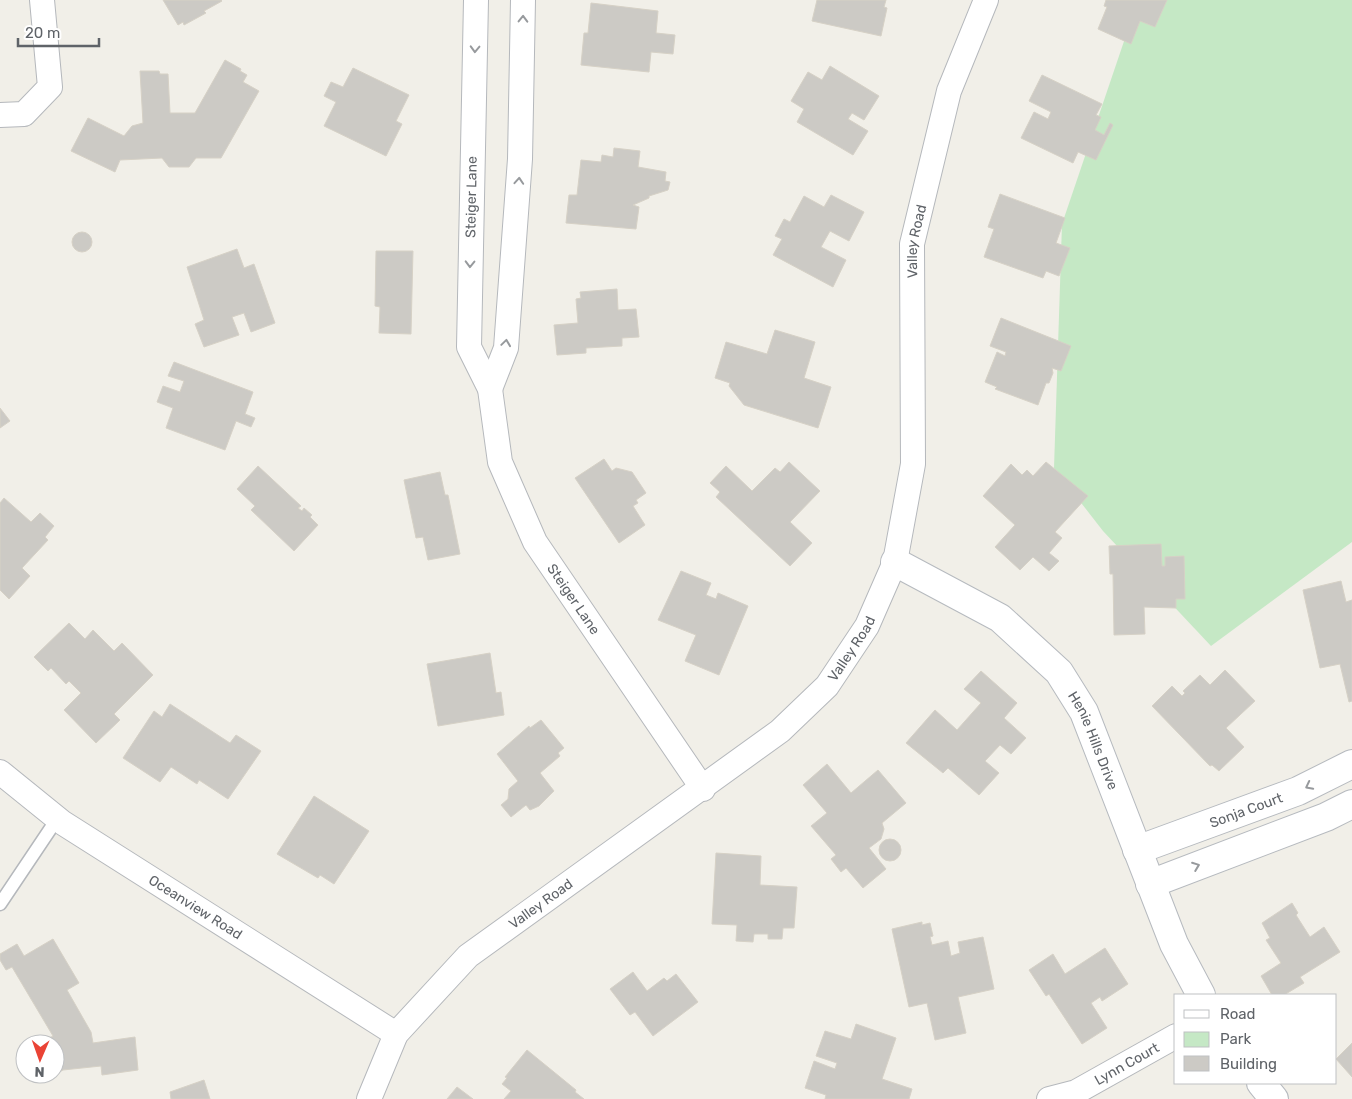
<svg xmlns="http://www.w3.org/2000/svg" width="1352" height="1099" font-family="Rubik,sans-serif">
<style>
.green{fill:#c5e8c5}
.building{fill:#cccac5;stroke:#d6d1c6}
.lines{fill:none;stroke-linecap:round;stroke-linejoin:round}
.lane-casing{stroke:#b5b8bc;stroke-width:15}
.street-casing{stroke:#b5b8bc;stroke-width:26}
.secondary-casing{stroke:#b6babf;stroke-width:30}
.lane{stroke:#fff;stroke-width:12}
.street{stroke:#fff;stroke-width:24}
.secondary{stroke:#fff;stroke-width:28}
.oneway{stroke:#979a9d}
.labels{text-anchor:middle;stroke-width:4.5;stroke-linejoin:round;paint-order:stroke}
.street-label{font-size:14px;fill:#5f6368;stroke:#fff}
</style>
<rect width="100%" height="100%" fill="#f1efe8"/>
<!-- green -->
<path class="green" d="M1138 0H1352V542L1211 646 1103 531 1054 468 1062 224Z"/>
<!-- building -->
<path class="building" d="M163 0H221L222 1 204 11 206 13 184 25 183 22 178 25Z
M817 0H886L884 7 887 8 881 36 812 21Z
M1106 0H1167L1155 27 1140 21 1131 44 1098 29 1107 7 1104 6Z
M591 3 658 11 656 33 675 35 673 54 651 52 649 72 581 65 584 33H588Z
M225 60 241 69 240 71 247 75 243 82 259 91 221 158H196L189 167H169L162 158 120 160 115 172 71 151 88 118 124 136 132 126 143 123 140 71H159L160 74H168L170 113H195Z
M830 66 879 96 864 120 852 113 848 119 868 131 853 155 797 122 804 109 791 101 808 72 822 80Z
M353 68 409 95 396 121 402 124 386 156 324 126 336 102 324 96 331 82 343 87Z
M1042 75 1102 104 1096 115 1101 117 1095 130 1104 135 1110 123 1113 125 1096 160 1078 152 1073 163 1021 138 1034 112 1048 119 1051 112 1029 101Z
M614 148 640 151 638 167 666 172 665 181 670 182 668 190 649 196V198L633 205 639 207 636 229 566 223 569 195H577L581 160 601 162 602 155 613 157Z
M1000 194 1065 218 1056 243 1070 248 1059 276 1046 271 1043 278 984 257 994 229 988 227Z
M831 195 864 212 849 241 830 231 821 247 846 260 833 287 773 255 782 239 775 236 784 219 790 222 804 196 824 207Z
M72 242a10 10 0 1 1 20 0a10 10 0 1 1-20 0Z
M237 249 244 268 254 264 275 323 251 332 244 313 232 317 239 335 204 347 195 324 204 320 187 267Z
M376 251H413L411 334 379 333 380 307 375 306Z
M617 289 618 310 636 309 639 337 622 338V346L586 348V353L557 355 554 325 578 323 576 299 581 298 580 292Z
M1001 318 1071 346 1061 371 1052 368 1053 373 1049 383H1046L1038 405 995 389 997 387 985 382 997 352 1005 356 1006 352 990 346Z
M775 330 815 342 804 378 831 387 818 428 744 405 729 386 730 383 715 378 726 342 767 354Z
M174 362 253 392 245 414 255 418 251 427 236 421 225 450 166 428 173 408 157 402 163 386 180 392 184 381 168 376Z
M0 408 10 421 0 428Z
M604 459 612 471 616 468 632 472 646 493 636 500 638 503 633 506 645 525 619 543 575 478Z
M789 462 820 491 790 522 812 543 790 566 716 497 720 492 710 483 726 466 752 491 775 468 780 472Z
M1046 462 1088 496 1055 532 1062 538 1049 553 1059 561 1049 571 1033 557 1020 570 995 547 1015 525 983 496 1011 464 1022 475 1027 470 1033 476Z
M258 466 301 506 298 508 302 511 304 508 312 515 310 517 318 525 294 551 251 510 255 506 237 489Z
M440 472 445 495H448L460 554 428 560 423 537 416 538 404 480Z
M4 498 31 522 40 513 54 526 45 537 48 540 22 568 30 576 9 599 0 590V503Z
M1161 544 1162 566H1165V557L1184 556 1185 599H1176V608L1144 607 1145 634 1114 635 1113 574H1110L1109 546Z
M681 571 711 583 706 595 716 599 718 593 748 606 719 675 685 661 696 635 658 620Z
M1341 581 1346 602 1352 600V701L1349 702 1340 664 1320 668 1303 590Z
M69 623 85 639 93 630 114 651 122 643 153 675 114 714 120 720 96 743 64 710 81 693 69 681 66 684 51 668 48 671 34 657Z
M490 653 496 693 501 692 504 715 438 726 427 664Z
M1225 670 1255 701 1226 728 1244 747 1219 771 1212 765 1210 766 1152 706 1172 686 1182 696 1185 693 1183 691 1200 675 1210 685Z
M981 671 1017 703 1004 718 1026 738 1011 754 1000 745 985 761 999 773 979 795 948 768 943 773 906 743 935 710 957 730 981 703 964 689Z
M170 704 230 743 236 735 261 751 228 799 199 780 197 784 171 767 160 782 123 758 154 711 162 717Z
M541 720 564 748 558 753 560 756 540 773 554 791 539 806 530 810 526 805 511 817 501 805 508 799 509 789 518 781 497 754 529 726 530 728Z
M827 764 851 793 878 770 906 803 882 823 884 829 881 839 869 848 886 869 863 888 846 868 841 872 831 859 836 855 811 826 827 813 803 785Z
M314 796 369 831 334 884 320 875 318 878 277 854Z
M879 850a11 11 0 1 1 22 0a11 11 0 1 1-22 0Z
M716 853 761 856 760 885 797 887 794 928H783L782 939H768V934H754L753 942 736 941 737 925 712 924Z
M1292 903 1298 913 1296 915 1310 937 1324 927 1340 952 1300 977 1304 983 1284 995H1272L1261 976 1281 963 1266 940 1270 938 1262 923Z
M922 922V925L930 923 933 936 930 937 932 945 948 941 951 956 960 953 958 942 983 937 994 989 958 997 966 1033 935 1040 927 1003 909 1007 892 929Z
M53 939 79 983 67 990 91 1032 93 1043 135 1037 138 1070 102 1075 101 1066 63 1070 48 1079 45 1074H55V1044H39L53 1036 12 967 6 970 0 960V954L17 944 24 956Z
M1105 948 1128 984 1102 1001 1100 997 1091 1003 1107 1028 1082 1044 1049 994 1046 996 1029 970 1053 954 1065 974Z
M633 972 647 991 664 978 667 981 676 974 698 1002 653 1036 635 1012 630 1015 610 989Z
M856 1024 896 1038 882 1079 912 1089 909 1099H825L826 1095 805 1088 814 1061 835 1069 837 1063 816 1056 825 1031 851 1039Z
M1352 1043V1077L1336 1059Z
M527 1050 576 1090 575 1092 584 1099H504L511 1091 502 1084 507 1078 505 1077Z
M204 1080 210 1099H171L170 1092Z
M457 1087 473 1099H447Z"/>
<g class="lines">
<!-- lane casing -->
<g class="lane-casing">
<path id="lane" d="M0 904 57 819"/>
</g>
<!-- street casing -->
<g class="street-casing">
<g id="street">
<path id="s1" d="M476 0 469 347 490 389 500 462 535 542 703 789"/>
<path d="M0 115 24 114 50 87 42 0"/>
<path d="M490 389 506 348 520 159 523 0"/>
<path id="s2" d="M0 772 63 823 396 1034"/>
<path id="s3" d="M369 1099 396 1034 468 956 780 731 827 686 867 626 895 562 913 464 912 244 949 91 986 0"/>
<path id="s4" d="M1049 1099 1076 1092 1176 1036"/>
</g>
</g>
<!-- secondary casing -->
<g class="secondary-casing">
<g id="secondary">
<path id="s5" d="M895 562 1000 618 1059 672 1084 712 1174 944 1201 995"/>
<path id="s6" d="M1137 850 1298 791 1352 764"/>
<path d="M1150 884 1326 817 1352 804"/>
<path d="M1261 1083 1274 1099"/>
</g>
</g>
<!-- lane -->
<use href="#lane" class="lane"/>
<!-- street -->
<use href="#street" class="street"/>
<!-- secondary -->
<use href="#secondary" class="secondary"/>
</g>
<!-- one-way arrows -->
<defs><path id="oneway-chevron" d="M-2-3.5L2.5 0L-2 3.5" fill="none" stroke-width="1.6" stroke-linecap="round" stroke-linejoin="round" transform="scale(1.25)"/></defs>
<g class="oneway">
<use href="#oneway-chevron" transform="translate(523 19) rotate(-89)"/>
<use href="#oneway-chevron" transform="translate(475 49) rotate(92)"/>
<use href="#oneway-chevron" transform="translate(519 181) rotate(-86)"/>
<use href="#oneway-chevron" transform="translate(470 264) rotate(91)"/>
<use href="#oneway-chevron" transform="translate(506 343) rotate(-82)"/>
<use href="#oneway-chevron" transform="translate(1309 786) rotate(153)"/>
<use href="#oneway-chevron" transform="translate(1196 866) rotate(-21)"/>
</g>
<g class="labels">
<!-- street labels -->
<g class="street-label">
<text transform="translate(471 197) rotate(-89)" y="5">Steiger Lane</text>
<text dy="5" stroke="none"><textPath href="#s3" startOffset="1091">Valley Road</textPath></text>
<text dy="5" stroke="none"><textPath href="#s1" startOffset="624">Steiger Lane</textPath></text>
<text dy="5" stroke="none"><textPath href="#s3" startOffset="671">Valley Road</textPath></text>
<text dy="5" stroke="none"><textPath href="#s5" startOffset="276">Henie Hills Drive</textPath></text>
<text dy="5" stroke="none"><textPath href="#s6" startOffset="116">Sonja Court</textPath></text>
<text dy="5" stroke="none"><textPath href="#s3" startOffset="266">Valley Road</textPath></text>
<text dy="5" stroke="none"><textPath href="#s2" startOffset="238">Oceanview Road</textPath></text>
<text dy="5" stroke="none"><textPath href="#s4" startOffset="86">Lynn Court</textPath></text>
</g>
</g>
<!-- legend -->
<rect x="1174" y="994" width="162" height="90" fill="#ffffff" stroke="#bfc1c3"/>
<rect x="1184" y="1010" width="25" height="8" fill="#ffffff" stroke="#bfc1c3"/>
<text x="1220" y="1019" font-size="15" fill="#5f6368">Road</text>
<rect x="1184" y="1032" width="25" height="15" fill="#c5e8c5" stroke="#bfc1c3"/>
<text x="1220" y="1044" font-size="15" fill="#5f6368">Park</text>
<rect x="1184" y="1056" width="25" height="15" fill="#cccac5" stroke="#bfc1c3"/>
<text x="1220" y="1069" font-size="15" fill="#5f6368">Building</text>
<!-- north arrow -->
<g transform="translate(40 1059) rotate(182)"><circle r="24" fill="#ffffff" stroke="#bfc1c3"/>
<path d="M0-4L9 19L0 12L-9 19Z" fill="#ea4335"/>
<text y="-8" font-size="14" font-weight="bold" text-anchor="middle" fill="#5f6368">N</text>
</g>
<!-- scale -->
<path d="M18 38v8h81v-8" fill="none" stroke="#5f6368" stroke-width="2.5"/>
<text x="25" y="38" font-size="15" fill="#5f6368" stroke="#ffffff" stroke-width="4" paint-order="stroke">20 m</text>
</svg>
